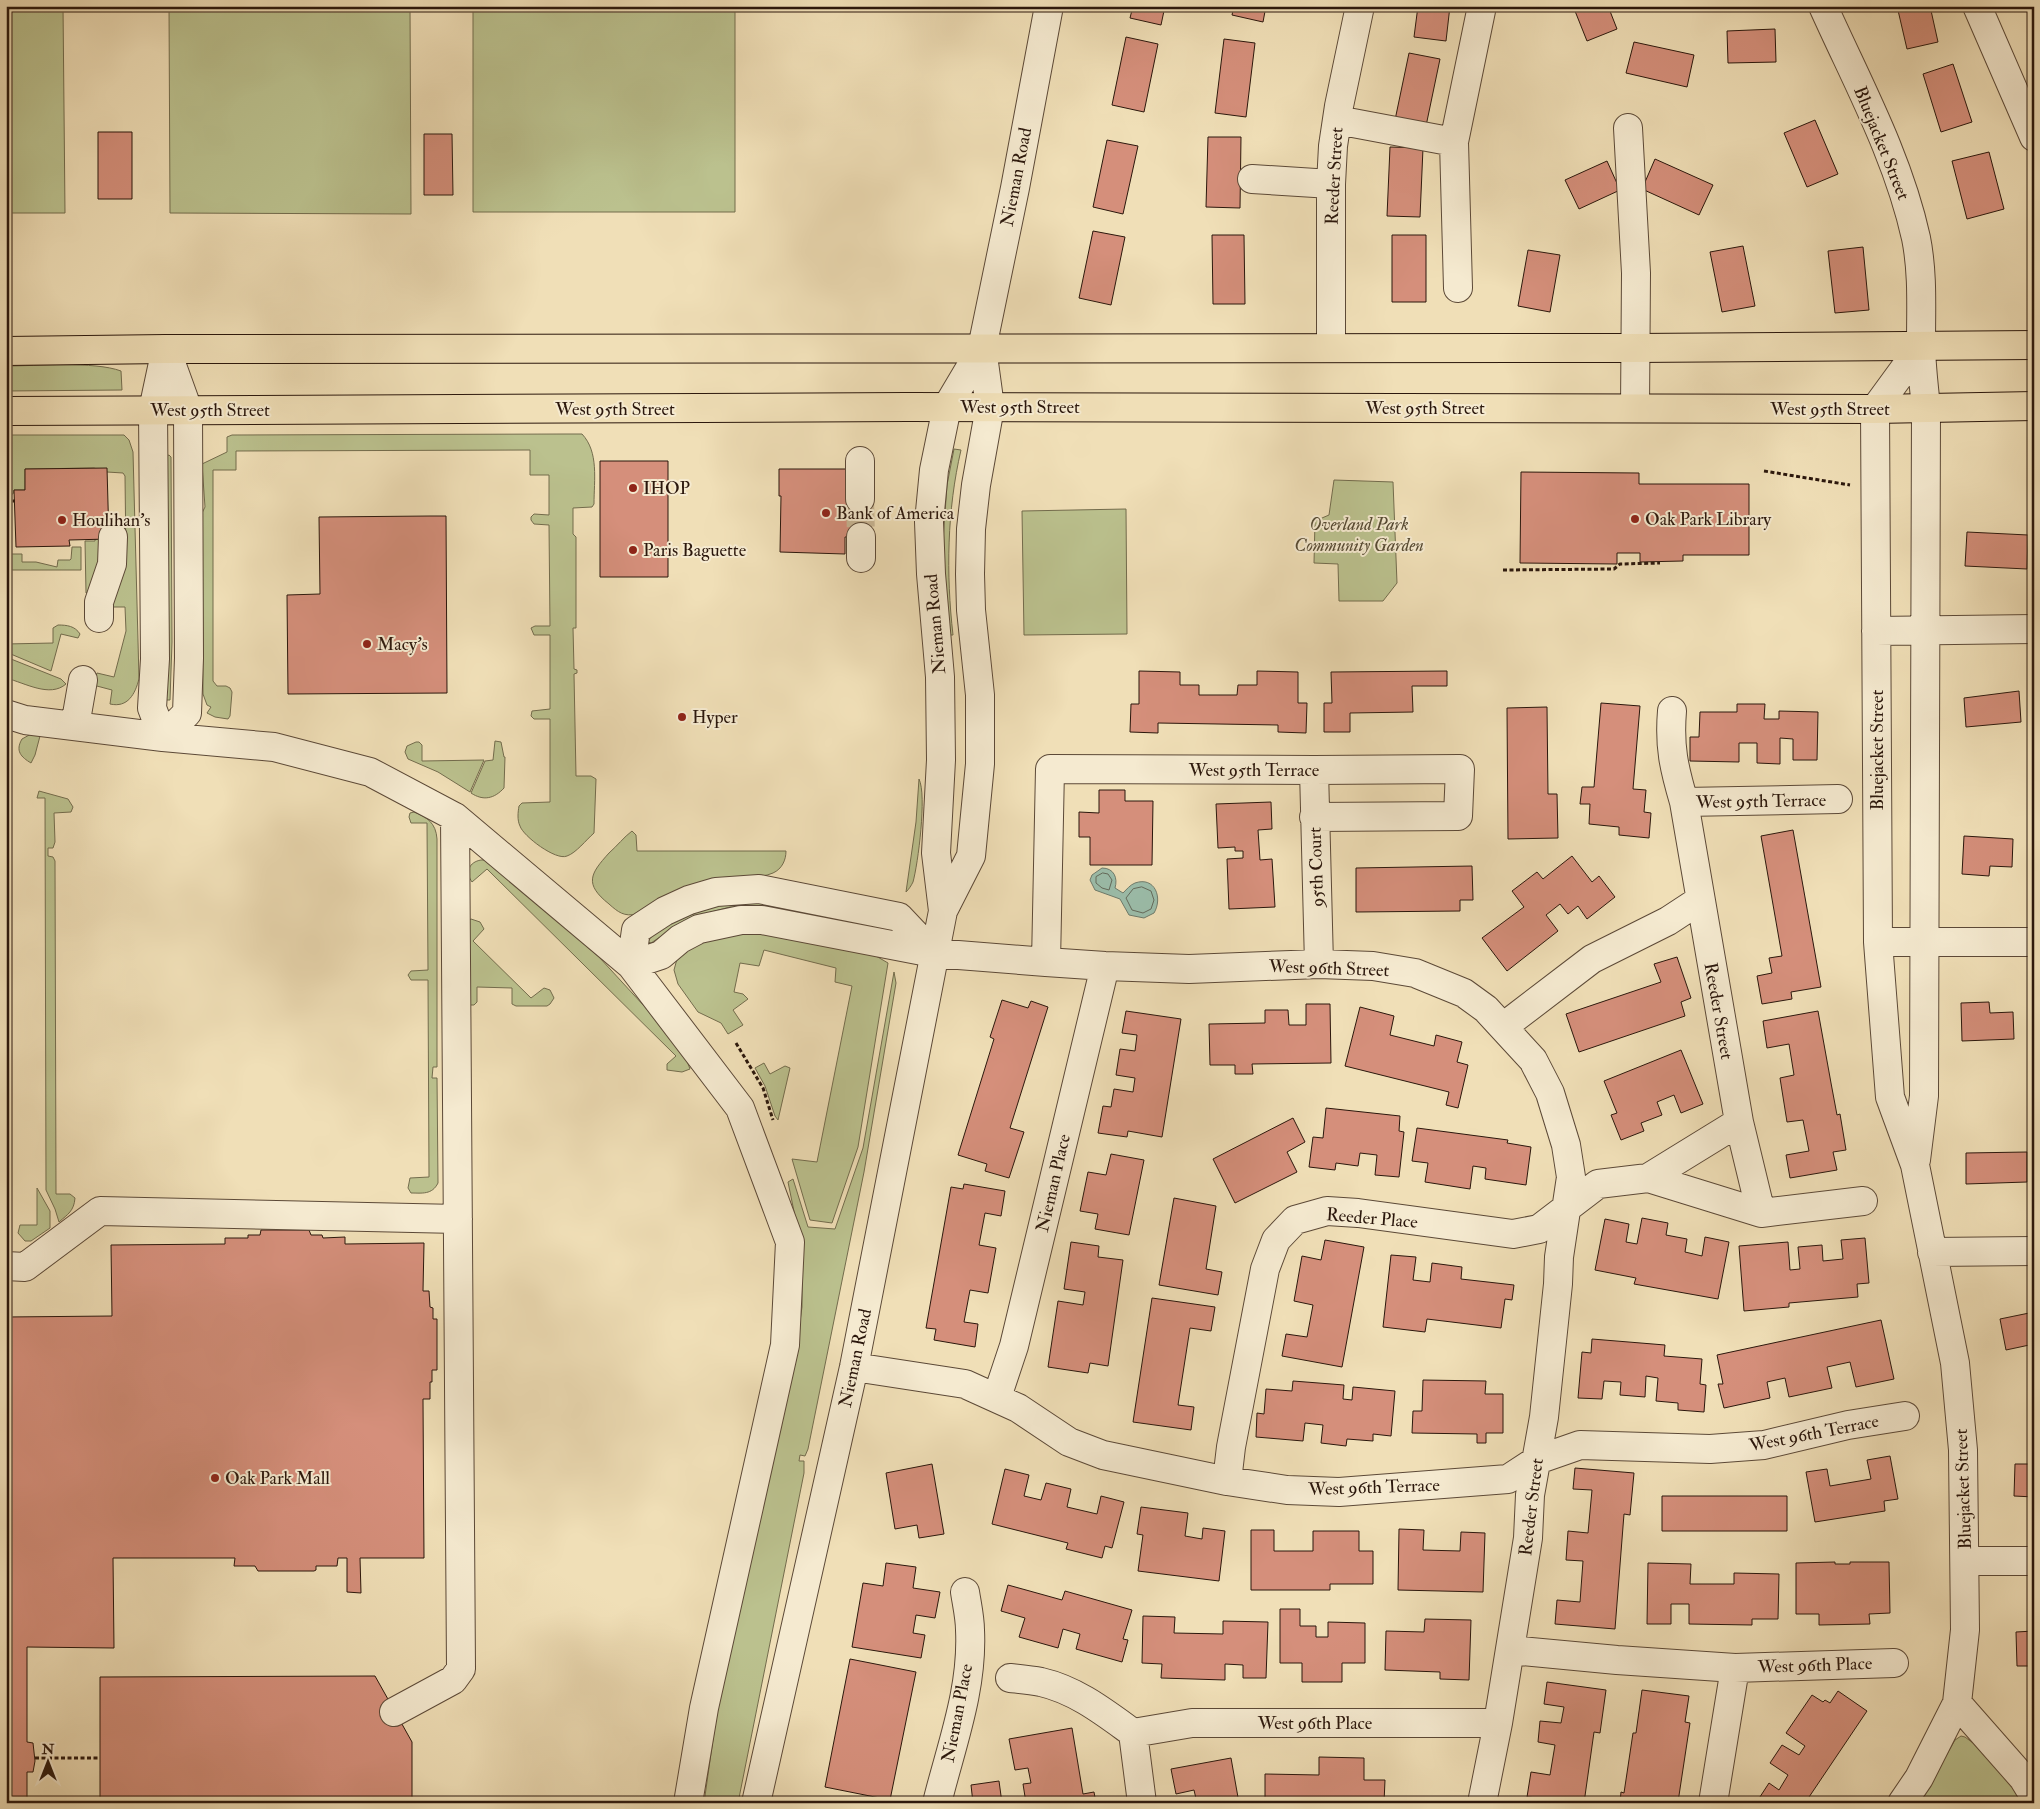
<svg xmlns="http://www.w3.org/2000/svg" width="2040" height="1809" font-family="'IM FELL Double Pica',serif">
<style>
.green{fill:#bbc18e;stroke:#736c4d}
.water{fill:#9bbdaa;stroke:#6e7b6b}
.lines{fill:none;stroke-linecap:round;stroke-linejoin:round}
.shore{stroke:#636a5b;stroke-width:1}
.building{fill:#d58f7b;stroke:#2b170c}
.minor-tunnel{stroke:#c9b795;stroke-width:28;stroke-dasharray:28 14;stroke-linecap:butt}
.minor-casing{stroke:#5c4937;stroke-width:30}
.major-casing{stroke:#2b170c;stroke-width:30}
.path{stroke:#2b170c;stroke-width:3;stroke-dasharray:4 2.5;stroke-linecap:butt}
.minor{stroke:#f5ead0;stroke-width:28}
.major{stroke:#f0dfb7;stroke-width:28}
.poi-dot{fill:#8f2418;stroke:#f5ead0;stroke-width:2}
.labels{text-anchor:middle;stroke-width:4;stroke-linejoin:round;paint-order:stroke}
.street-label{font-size:18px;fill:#2b170c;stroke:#f5ead0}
.poi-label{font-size:18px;fill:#2b170c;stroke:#f5ead0;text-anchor:start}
.park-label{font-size:18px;font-style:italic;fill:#564a33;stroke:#f5ead0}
</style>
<rect width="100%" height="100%" fill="#f0dfb7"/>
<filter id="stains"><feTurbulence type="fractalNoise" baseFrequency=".004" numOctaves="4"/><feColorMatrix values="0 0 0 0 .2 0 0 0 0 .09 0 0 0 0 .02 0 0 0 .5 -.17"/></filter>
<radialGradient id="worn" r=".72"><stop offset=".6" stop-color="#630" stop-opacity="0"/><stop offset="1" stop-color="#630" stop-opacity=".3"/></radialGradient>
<!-- green -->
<path class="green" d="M6 6H63L65 213H6Z
M169 6H410L411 214 170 213Z
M473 6H735V212H473Z
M6 366C37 366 94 361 121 371L122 390 6 391Z
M566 434H582C599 452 594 480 594 504L592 507 573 508V534L576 537V628H573L574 669 577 670V673L574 674 576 776H591L596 779 594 833C586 840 576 853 567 856 556 861 523 836 520 826 517 820 518 812 519 806L522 803 550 802V719H534L531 716 532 711 550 709V635H534L531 628 535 626H550L549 525 534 524 531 520V517L534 514 549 515V475H530V450L236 451V470H213V681L217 686H226L230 688 232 692 230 716 228 719 215 717 207 713 211 707 207 705 203 694 202 513 205 507 202 464 227 452V437L232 435Z
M6 435H124L129 440 133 452 139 679C135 694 128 708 110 704L112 690 93 685 97 673 114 677 126 631 125 607H112L126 557 125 476 123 473 107 472 94 468 25 469V490H14L13 494H6Z
M954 449 961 450C947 510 946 574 953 635H947L943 541 947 485Z
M169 455 171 457 172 642 170 700H164L166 456Z
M1334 480 1393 482 1397 583 1383 601H1339L1338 564 1314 563 1315 521 1329 515Z
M1126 509 1127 634 1024 635 1022 511Z
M95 536H103L102 558 89 591 86 593 85 541H95Z
M72 547H81V570H10L7 568 6 554H22V562H36L57 567 58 560H70L71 559Z
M58 625C67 625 75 626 80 634L78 638 61 634 51 671 6 652V644L53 643V628Z
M6 657 61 679 66 684C50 698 25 683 6 678Z
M31 734 40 736 35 755 31 763C21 757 15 751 22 739Z
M495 741 501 742 504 757H505L504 788C494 799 483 801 471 793L485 761 493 760Z
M416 742H419L422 745V761L484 760 470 792 438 772 408 759 405 752 407 746Z
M919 779C927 795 918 864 913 882 911 886 909 889 906 892L916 822Z
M39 791 68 799 73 807 71 812 54 813 55 842 53 848H48V856L53 857 55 861 56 1194H70L75 1198C74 1211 68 1214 59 1222L55 1209 46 1190 45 798H37Z
M414 812C427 817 436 823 437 839V1067H433L432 1078H437L438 1183C432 1195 422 1193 411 1193L408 1188 410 1178 429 1177 428 980H411L408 975 411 971 428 970 427 823H411L409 817 410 813Z
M632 831 636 835 637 851H786C786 860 782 869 773 873 759 880 730 874 712 880 689 886 659 904 637 914 624 917 618 912 609 904 584 884 590 874 609 853 617 846 624 837 632 831Z
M481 860H487L599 957 667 1031 687 1061 690 1069 682 1072 667 1070V1064L676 1056 487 869 472 882C465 872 469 862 481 860Z
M759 901 894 928V932L776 908 758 906 730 907 696 916 681 923 651 943 648 942C654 927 696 909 712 906 727 902 744 902 759 901Z
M471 919 480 922 484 929 473 941 531 998 544 988 550 990 554 998 550 1004 547 1006H516L512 1004V988L477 987V1002L474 1005H470L469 920Z
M738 932H758L876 956 888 963 858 1147 832 1223 810 1220 792 1159 817 1162 852 986 835 982 836 968 764 950 759 966 740 963 734 992 743 994 748 999 733 1010 743 1025 728 1034 721 1023 698 1012 678 984 674 970 677 959 696 943Z
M894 972 896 983 864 1172 808 1449 805 1456 800 1455 799 1461H804V1473L738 1803H704L717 1711 784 1410 795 1357 802 1307V1264L799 1236 788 1182 793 1179 808 1227 835 1229 863 1148Z
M764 1063 770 1074 785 1066 790 1068 778 1120 775 1116 765 1086 755 1068Z
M37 1188 50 1211V1228L31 1241H25L18 1233 20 1225H37Z
M1961 1736 1965 1737 1973 1743 2023 1796 2026 1803H1919L1955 1740Z"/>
<!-- water -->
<path class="water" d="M1102 868C1114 868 1118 878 1115 888L1123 893C1127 889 1130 885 1135 883 1155 876 1163 898 1154 913L1144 918 1129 915 1120 899 1095 890 1090 880 1092 875Z"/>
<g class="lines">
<!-- shore -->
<path class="shore" d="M1103 873 1108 874 1112 880 1109 890 1102 888 1096 883V877Z
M1142 887 1151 891 1154 900 1151 909 1143 913 1132 910 1126 898 1133 889Z"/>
</g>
<!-- building -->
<path class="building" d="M1133 6H1165L1161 25 1130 18Z
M1234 6H1266L1263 22 1232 15Z
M1418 6H1450L1446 41 1414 37Z
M1573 6H1608L1617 29 1587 41Z
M1897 6H1930L1938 42 1907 49Z
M1775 29 1776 62 1728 63 1727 31Z
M1126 37 1158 44 1144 112 1112 105Z
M1224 39 1255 43 1246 117 1215 113Z
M1634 42 1694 55 1687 87 1626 73Z
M1409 53 1440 59 1426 126 1395 120Z
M1953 64 1972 122 1941 132 1923 74Z
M1815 120 1838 174 1807 187 1784 133Z
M98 132H132V199H98Z
M424 134H452L453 195H424Z
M1208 137H1241L1240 208 1206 207Z
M1107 140 1138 146 1123 214 1093 207Z
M1390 147 1423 148 1420 217 1387 216Z
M1989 152 2004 209 1967 219 1952 161Z
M1655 159 1713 185 1699 215 1642 189Z
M1607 161 1620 190 1579 209 1565 180Z
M1093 231 1125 237 1111 305 1079 298Z
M1212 235H1244L1245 304H1213Z
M1392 235H1426V302H1392Z
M1743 246 1755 306 1722 312 1710 252Z
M1863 247 1869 310 1835 313 1828 251Z
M1528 250 1560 255 1550 312 1518 306Z
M600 461H668V577H600Z
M107 468 109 539 69 540 70 546 16 547 14 490H25V469Z
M779 469H846V499H870L871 537H845V554L780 552 781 496H779Z
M1521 472 1639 473V484H1749V555H1683V561L1640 562V553H1617V564L1520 563Z
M430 516H446L447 693 288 694 287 595 320 594 319 517Z
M1967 532 2028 535 2027 569 1965 566Z
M1139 671 1180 672V685H1199V695H1237L1238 685H1257V671L1298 672V703H1307L1306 733 1278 732V725L1158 723V733L1130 732 1131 704H1139Z
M1447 671V686H1412L1413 712 1350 713V732H1324V703H1332L1331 672Z
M2019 691 2021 722 1966 727 1964 698Z
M1601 703 1640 706 1633 789 1646 790 1644 812 1651 813 1649 838 1619 835V827L1589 824 1590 804H1580L1582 787H1594Z
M1737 704H1765L1764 719H1779V711L1818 712 1817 760H1793V739L1780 738V764L1757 763V743H1739V762L1690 761V737H1699L1700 712H1737Z
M1547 707 1548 794H1557L1558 838 1508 839 1507 708Z
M1099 790H1125V801H1153L1152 865H1090V837H1079V812L1099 813Z
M1271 802 1272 829 1258 830 1260 860 1272 859 1275 907 1229 909 1227 859 1243 858V851H1235V847L1218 848 1216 804Z
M1793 830 1821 987 1791 992 1792 999 1762 1004 1757 976 1772 973 1769 958 1782 956 1761 836Z
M1964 836 2013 839 2012 867 1990 866 1989 876 1962 874Z
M1572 856 1592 882 1599 876 1615 897 1587 919 1578 906 1568 914 1560 904 1546 915 1558 931 1507 971 1482 938 1524 907 1512 891 1537 872 1543 879Z
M1472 866 1473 900H1460V911L1356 912V868Z
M1677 957 1691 998 1681 1002 1685 1016 1579 1052 1566 1014 1661 982 1654 964Z
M1002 1000 1028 1008 1031 1001 1048 1007 1010 1128 1024 1132 1009 1178 985 1171 987 1164 958 1155 994 1039 990 1037Z
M1989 1002 1990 1013 2013 1012 2014 1039 1962 1041 1961 1003Z
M1306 1004H1330L1331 1063 1252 1064 1253 1074H1235V1065H1210L1209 1024 1265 1023V1010H1288L1289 1025H1306Z
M1360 1007 1394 1016 1390 1035 1434 1046 1436 1035 1462 1042 1457 1062 1468 1065 1458 1108 1446 1105 1449 1092 1345 1066Z
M1126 1011 1181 1019 1162 1137 1128 1131 1127 1137 1098 1133 1103 1106 1111 1107 1114 1089 1133 1092 1135 1078 1116 1075 1120 1049 1135 1051 1137 1035 1122 1033Z
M1818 1011 1831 1083 1837 1115 1840 1114 1846 1150 1833 1152 1837 1170 1790 1178 1786 1155 1809 1151 1803 1120 1787 1122 1780 1078 1794 1075 1789 1044 1767 1048 1763 1021Z
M1681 1050 1703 1104 1681 1113 1674 1095 1657 1102 1662 1115 1641 1123 1644 1131 1621 1140 1611 1115 1617 1113 1604 1081Z
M1326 1108 1400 1116 1399 1131 1404 1132 1399 1177 1375 1175 1377 1155 1360 1153 1358 1166 1336 1163 1335 1170 1309 1167 1313 1137 1323 1138Z
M1293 1118 1305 1142 1287 1152 1297 1172 1235 1203 1213 1159Z
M1417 1128 1508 1140 1507 1143 1531 1147 1526 1185 1485 1179 1486 1168 1473 1166 1470 1189 1425 1182 1428 1163 1412 1161Z
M2027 1152V1182L1966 1184V1153Z
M1111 1154 1144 1160 1129 1235 1095 1229 1098 1214 1080 1211 1088 1172 1106 1175Z
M964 1184 1005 1191 1001 1216 985 1213 979 1245 996 1248 988 1293 970 1290 964 1322 978 1324 975 1347 934 1340 936 1329 926 1328 951 1187 963 1189Z
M1174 1198 1216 1206 1206 1269 1222 1272 1218 1295 1159 1285Z
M1642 1218 1668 1223 1666 1235 1687 1239 1685 1252 1702 1256 1705 1237 1729 1242 1718 1299 1634 1284 1636 1278 1595 1270 1605 1219 1629 1224 1626 1242 1637 1244Z
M261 1230H309L311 1235H322L323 1238 345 1237V1244L424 1243 423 1291H429L430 1307 433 1308V1319H437V1370H432V1382H430V1399H423L424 1558H360L361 1593 347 1592V1558H338L337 1566H316V1570L314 1571H258L255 1566H234L235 1558H113L114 1648 27 1647V1742L33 1743 35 1761 33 1772H27V1803H6V1317L112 1316 111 1245 225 1244V1238H248V1235H260Z
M1865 1238 1869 1283 1857 1284 1858 1297 1789 1303V1307L1744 1311 1739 1246 1788 1242 1790 1270 1800 1269 1798 1247 1822 1245 1823 1261 1843 1259 1841 1240Z
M1325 1240 1364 1247 1342 1367 1282 1356 1286 1334 1307 1337 1313 1305 1294 1301 1302 1256 1321 1260Z
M1071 1242 1099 1246 1098 1257 1123 1260 1108 1366 1090 1363 1088 1373 1048 1367 1058 1301 1083 1305 1085 1292 1064 1289Z
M1391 1255 1416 1257 1413 1280 1430 1282 1432 1263 1462 1267 1461 1279 1514 1285 1512 1300 1505 1299 1501 1328 1427 1319 1425 1332 1383 1327Z
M1152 1298 1215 1307 1211 1331 1190 1328 1178 1405 1194 1407 1191 1430 1133 1422Z
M2034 1312V1344L2006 1350 2000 1319Z
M1881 1320 1894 1379 1856 1387 1850 1362 1827 1367 1832 1388 1789 1397 1785 1378 1767 1382 1770 1398 1724 1408 1718 1384H1723L1717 1355Z
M1592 1339 1665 1345 1664 1356 1702 1359 1700 1384 1706 1385 1704 1412 1678 1410V1403L1656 1401 1658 1378 1646 1376 1645 1397 1620 1395 1621 1382 1604 1381 1602 1399 1578 1398 1582 1352 1591 1353Z
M1423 1380 1486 1381 1485 1394H1503V1433H1486V1443H1477V1434L1412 1433 1413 1411H1422Z
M1293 1381 1344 1385 1343 1399 1352 1400 1353 1387 1395 1391 1391 1436 1373 1434V1441L1347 1439 1346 1446 1321 1443 1323 1425 1305 1423 1303 1441 1256 1437 1257 1413 1264 1414 1266 1389 1292 1391Z
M1890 1456 1898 1499 1884 1501 1885 1511 1815 1522 1806 1472 1827 1469 1830 1486 1871 1479 1867 1460Z
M932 1464 944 1534 919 1538 917 1525 895 1529 886 1473Z
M2015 1464H2034V1497L2014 1496Z
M1575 1468 1634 1473 1630 1515 1624 1514 1615 1629 1555 1624 1557 1600 1580 1602 1583 1561 1566 1560 1568 1531 1588 1533 1592 1490 1573 1489Z
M1005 1469 1029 1475 1024 1496 1041 1500 1046 1483 1071 1489 1067 1507 1097 1514 1101 1496 1124 1502 1112 1548 1105 1546 1102 1558 1066 1549 1068 1543 992 1524Z
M1662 1496H1787V1531H1662Z
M1141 1507 1188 1513 1185 1536 1202 1539 1203 1528 1225 1531 1219 1581 1138 1571 1143 1535 1137 1534Z
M1399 1529 1424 1530 1423 1550 1460 1551 1461 1532 1485 1533 1483 1592 1398 1590Z
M1251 1530H1274V1551H1313V1531H1359V1551H1373V1584H1330V1590H1251Z
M1835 1562V1564H1850V1562H1889L1890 1613 1869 1614 1870 1624 1819 1625V1614H1796V1563Z
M886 1563 916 1567 913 1588 940 1592 935 1618 916 1615 913 1633 925 1635 921 1658 852 1647 863 1583 883 1586Z
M1648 1563 1691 1564 1690 1584H1734V1573L1779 1574 1778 1619H1752V1625L1689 1624V1604H1671V1624H1647Z
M1008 1585 1062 1600 1065 1591 1132 1610 1123 1639 1128 1640 1122 1662 1076 1649 1080 1634 1063 1629 1058 1648 1019 1637 1025 1618 1001 1611Z
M1280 1609H1300V1626H1316V1637H1328V1622L1365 1623V1663H1342V1682H1302V1663H1280Z
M1143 1616 1175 1617 1174 1633 1223 1634V1621L1268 1622 1266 1678H1243V1665L1225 1664V1680L1161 1678 1162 1664 1142 1663Z
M1425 1619 1471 1620 1469 1680 1440 1679V1672L1385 1670 1386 1631 1424 1632Z
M2034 1631V1666H2017L2016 1632Z
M850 1659 916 1672 890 1800 825 1787Z
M375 1676 412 1742V1803H100V1677Z
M1547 1682 1606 1690 1600 1733 1594 1732 1584 1803H1548L1549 1799 1527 1797 1531 1772 1550 1775 1555 1745 1538 1742 1540 1721 1561 1723 1564 1707 1544 1704Z
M1642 1690 1689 1696 1685 1722 1690 1723 1678 1802 1658 1799 1657 1803H1620L1621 1792 1624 1793 1633 1733H1636Z
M1838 1691 1867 1711 1805 1803H1756L1769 1783 1779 1790 1788 1775 1770 1763 1782 1745 1799 1755 1805 1746 1786 1733 1812 1695 1823 1702 1825 1700 1830 1703Z
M1072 1728 1083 1794 1094 1792 1096 1803H1026L1023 1784 1031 1783 1028 1768 1015 1770 1009 1739Z
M1319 1757 1364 1758V1780H1385L1384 1803H1265V1774L1319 1775Z
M1231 1758 1239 1803H1197L1194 1790 1176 1794 1171 1769Z
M999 1781 1002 1803H973L971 1785Z
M820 1798 852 1803H820Z"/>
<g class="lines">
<!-- minor-tunnel -->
<path class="minor-tunnel" d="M860 499 861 537"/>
<!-- minor casing -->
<g class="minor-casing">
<path id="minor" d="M1823 6C1857 82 1898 156 1916 238 1923 273 1921 308 1921 343 1921 365 1924 386 1926 408L1924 1096 1916 1160
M1977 6 2034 137
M1337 120 1454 142
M1628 128 1636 273 1635 408
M1252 179 1331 184
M1458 288 1454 142 1482 6
M1331 348V184L1333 146 1339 106 1360 6
M860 461V499
M861 537V558
M99 618V602L112 564 113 537
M1876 631 2034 629
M6 714 25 720 163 737 274 747 370 772 455 817 631 965 740 1108 790 1242 785 1345 704 1708 688 1803
M75 726 83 680
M163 737 187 713 189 658 188 410 166 349
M163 737 152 708 155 659 153 410 166 349
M1314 770 1319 964
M1684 802 1838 799
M943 911 936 853 941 760 940 677 931 574 929 522 934 470 947 407 982 348 1015 188 1049 6
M1878 942H2034
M1046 962 1050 769 1314 770 1460 769 1458 816 1314 817
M631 965 661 955 680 939 699 929 741 920H762L933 953 1046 962 1105 966 1189 969 1319 964 1373 966 1415 973 1464 993 1486 1009 1533 1060 1550 1093 1566 1145 1571 1177 1559 1257 1558 1284 1544 1417 1530 1495 1528 1538 1498 1723 1482 1803
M631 965 636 930 665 911 689 900 716 892 759 889 899 917 933 953
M1503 1027 1592 959 1668 921 1700 900
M1648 1178 1739 1122
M1761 1213 1863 1201
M1932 1252 2034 1251
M6 1266 25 1267 100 1211 458 1219
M854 1367 965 1384 1018 1408 1069 1442 1103 1455 1227 1481 1287 1490 1339 1492 1508 1479 1537 1460 1580 1445 1710 1449 1764 1445 1848 1425 1905 1416
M997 1397 1014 1346 1105 966
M1227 1481 1231 1447 1265 1269 1276 1240 1295 1220 1327 1211 1358 1213 1513 1234 1539 1229 1598 1184 1648 1178 1761 1213 1739 1122 1684 802C1674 768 1669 747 1672 711
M1965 1561H2034
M1511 1650 1617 1660 1735 1668 1894 1663
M1010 1678C1020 1679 1031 1680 1041 1682 1076 1690 1104 1712 1133 1733
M1957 1703 2023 1778 2034 1796
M394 1712 453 1680 461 1669 455 817
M1133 1733 1192 1723H1498
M1133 1733 1142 1803
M756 1803 854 1367 943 911 971 856 980 764V695L971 610 970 574 971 529 976 485 990 407 982 348
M937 1803C951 1746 973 1690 970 1630 970 1618 967 1605 965 1592
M1713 1803 1735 1668
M1902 1803 1919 1778 1957 1703 1965 1630 1963 1450 1955 1363 1915 1165 1890 1097 1878 942 1875 409 1921 346"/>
</g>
<!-- major casing -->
<g class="major-casing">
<path id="major" d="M6 351 166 349 1635 348 2034 345
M6 411 907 407 1875 409 2034 406"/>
</g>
<!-- path -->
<path class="path" d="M1764 471 1850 485
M6 501H15
M1503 570 1614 569 1620 564 1660 563
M736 1043 763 1088 773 1120
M35 1758H100"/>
<!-- minor -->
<use href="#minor" class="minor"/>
<!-- major -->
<use href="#major" class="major"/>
</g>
<!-- markers -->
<g class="poi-dot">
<circle cx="633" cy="488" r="5"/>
<circle cx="826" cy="513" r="5"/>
<circle cx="1635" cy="519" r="5"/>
<circle cx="62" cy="520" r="5"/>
<circle cx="633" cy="550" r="5"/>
<circle cx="367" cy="644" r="5"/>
<circle cx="682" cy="717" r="5"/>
<circle cx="215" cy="1478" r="5"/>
</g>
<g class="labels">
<!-- street labels -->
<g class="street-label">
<text transform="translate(1882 143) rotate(68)" y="6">Bluejacket Street</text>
<text transform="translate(1334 176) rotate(-87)" y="6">Reeder Street</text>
<text transform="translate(1016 177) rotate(-79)" y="6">Nieman Road</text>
<text x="1020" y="413">West 95th Street</text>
<text x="1425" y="414">West 95th Street</text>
<text x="615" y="415">West 95th Street</text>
<text x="1830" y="415">West 95th Street</text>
<text x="210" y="416">West 95th Street</text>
<text transform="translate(935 624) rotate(-95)" y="6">Nieman Road</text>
<text transform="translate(1877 750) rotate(-90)" y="6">Bluejacket Street</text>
<text x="1254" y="776">West 95th Terrace</text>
<text transform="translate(1761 801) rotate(-1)" y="6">West 95th Terrace</text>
<text transform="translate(1316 867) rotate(-92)" y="6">95th Court</text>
<text transform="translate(1329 968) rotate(2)" y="6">West 96th Street</text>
<text transform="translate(1719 1011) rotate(80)" y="6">Reeder Street</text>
<text transform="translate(1053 1183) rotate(-77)" y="6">Nieman Place</text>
<text transform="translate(1372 1218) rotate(5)" y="6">Reeder Place</text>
<text transform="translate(855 1358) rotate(-78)" y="6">Nieman Road</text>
<text transform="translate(1814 1433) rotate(-11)" y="6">West 96th Terrace</text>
<text transform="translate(1374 1487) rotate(-2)" y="6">West 96th Terrace</text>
<text transform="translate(1963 1489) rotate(-92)" y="6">Bluejacket Street</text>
<text transform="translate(1531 1507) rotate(-83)" y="6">Reeder Street</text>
<text transform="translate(1815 1665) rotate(-2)" y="6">West 96th Place</text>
<text transform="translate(957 1713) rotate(-79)" y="6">Nieman Place</text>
<text x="1315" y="1729">West 96th Place</text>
</g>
<!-- poi labels -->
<g class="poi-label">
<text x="643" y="494">IHOP</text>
<text x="836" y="519">Bank of America</text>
<text x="1645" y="525">Oak Park Library</text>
<text x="72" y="526">Houlihan's</text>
<text x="643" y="556">Paris Baguette</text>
<text x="377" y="650">Macy's</text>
<text x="692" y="723">Hyper</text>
<text x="225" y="1484">Oak Park Mall</text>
</g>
<!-- park labels -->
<g class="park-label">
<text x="1359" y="530">Overland Park<tspan x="1359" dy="21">Community Garden</tspan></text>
</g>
</g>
<!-- margin -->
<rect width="2040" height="1809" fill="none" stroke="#f0dfb7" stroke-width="25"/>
<rect x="8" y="8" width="2025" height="1794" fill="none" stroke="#2b170c" stroke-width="2.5"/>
<rect x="12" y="12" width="2015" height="1784" fill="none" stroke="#2b170c"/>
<!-- north arrow -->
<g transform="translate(48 1762)" stroke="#f5ead0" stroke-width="4" paint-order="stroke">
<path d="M0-4L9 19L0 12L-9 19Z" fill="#2b170c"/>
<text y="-8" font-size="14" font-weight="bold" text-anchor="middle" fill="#2b170c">N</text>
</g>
<rect width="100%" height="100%" filter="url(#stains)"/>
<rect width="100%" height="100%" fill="url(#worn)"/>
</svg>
